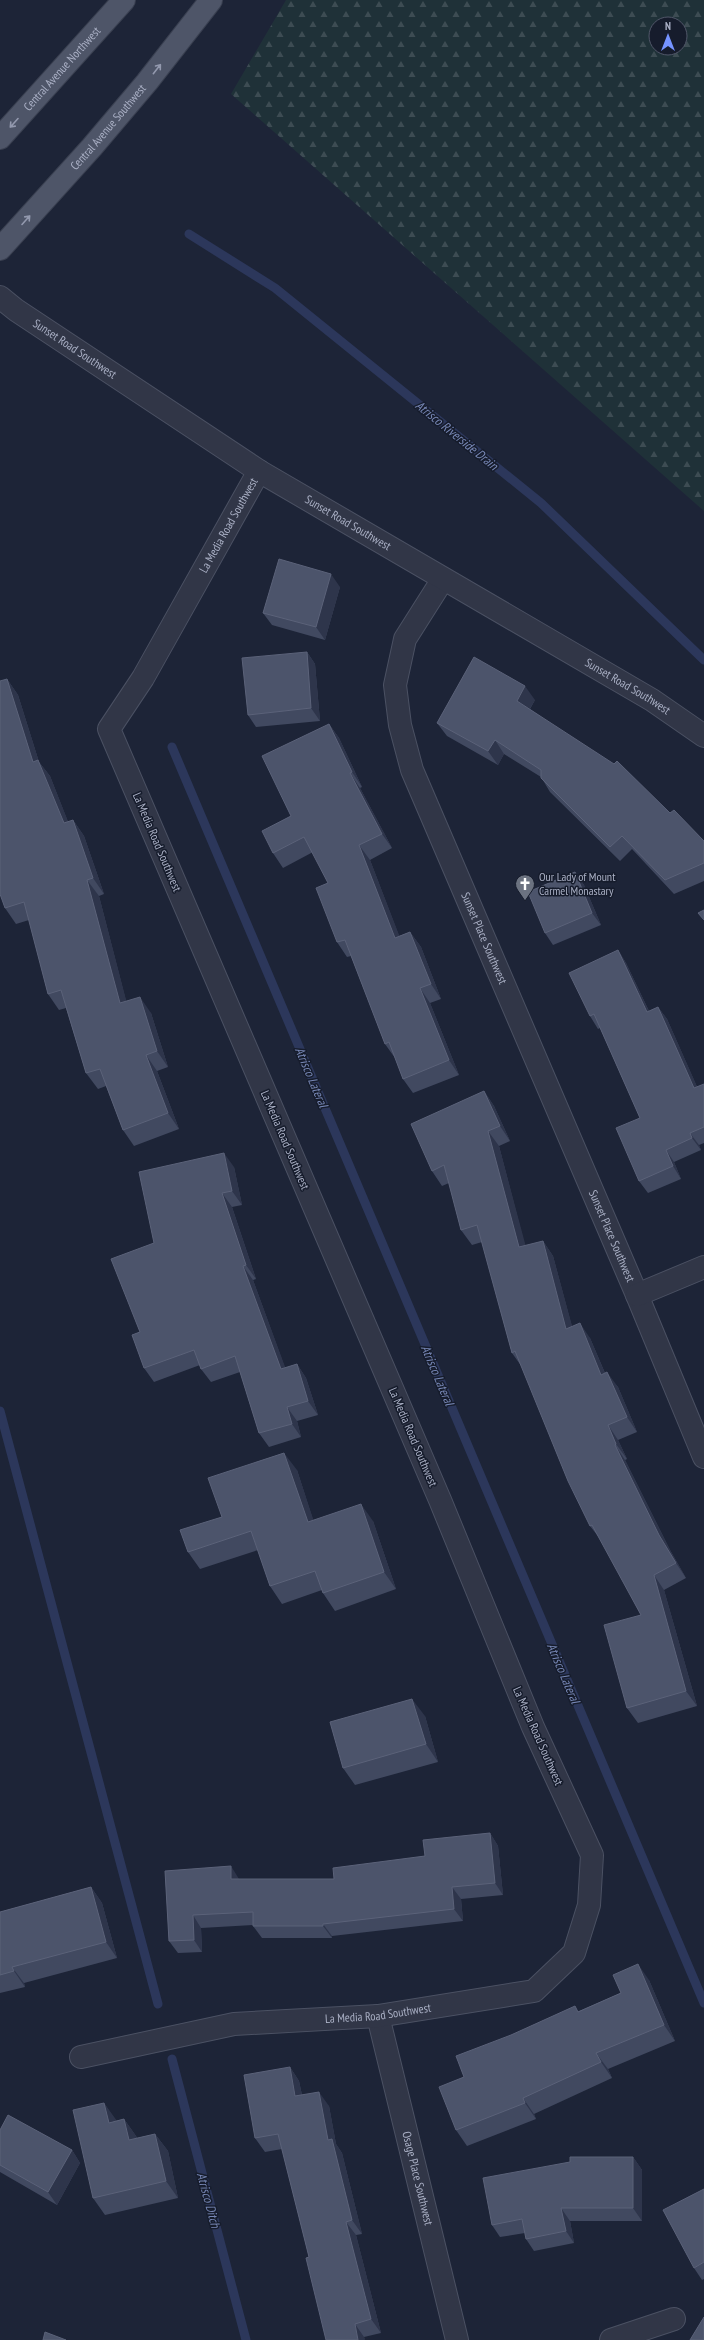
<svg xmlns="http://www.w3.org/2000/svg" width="704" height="2340" font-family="'PT Sans Narrow',sans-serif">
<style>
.forest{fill:url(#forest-firs);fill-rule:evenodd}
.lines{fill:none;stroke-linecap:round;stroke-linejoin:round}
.stream{stroke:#2c375b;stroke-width:9}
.minor-casing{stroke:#4b5163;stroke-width:24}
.tertiary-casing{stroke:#4b5163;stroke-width:24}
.primary-casing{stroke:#3a4051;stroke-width:24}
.minor{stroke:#313647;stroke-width:22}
.tertiary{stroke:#313647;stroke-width:22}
.primary{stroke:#4e5568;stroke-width:22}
.wall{fill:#414960}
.shaded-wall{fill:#2e354b}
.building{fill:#4c546b;stroke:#5b6279}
.oneway{stroke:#9399ae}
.labels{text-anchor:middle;stroke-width:3;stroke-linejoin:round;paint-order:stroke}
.street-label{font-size:12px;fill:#aab0c5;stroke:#161c2c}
.poi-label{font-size:12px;fill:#aab0c5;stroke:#161c2c;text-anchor:start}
.water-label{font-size:13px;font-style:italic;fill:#7787b5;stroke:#161c2c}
</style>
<defs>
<pattern id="forest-firs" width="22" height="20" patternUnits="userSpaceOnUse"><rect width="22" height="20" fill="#1f3138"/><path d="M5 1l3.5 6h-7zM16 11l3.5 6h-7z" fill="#3d4c53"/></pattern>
</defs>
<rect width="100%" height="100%" fill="#1d2437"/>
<!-- forest -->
<path class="forest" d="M286 0H704V511L231 94ZM656 24H680V48H656Z"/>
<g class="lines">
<!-- stream -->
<path class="stream" d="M189 234 275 288 541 503 704 660
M172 747 704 2003
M0 1411 158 2004
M172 2059 246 2340"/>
<!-- minor casing -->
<g class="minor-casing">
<g id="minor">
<path id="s1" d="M443 579 405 639 395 685 400 725 412 770 637 1295 704 1457"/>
<path d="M637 1295 704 1267"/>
<path id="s2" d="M378 2016 457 2340"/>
<path id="s3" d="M81 2057 234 2024 378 2016 534 1991 574 1953 589 1905 592 1855 533 1727 440 1500 109 729 143 678 259 471"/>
<path d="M611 2340 674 2319"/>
</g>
</g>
<!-- tertiary casing -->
<g class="tertiary-casing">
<g id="tertiary">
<path id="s4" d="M0 297 16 310 259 471 652 700 704 736"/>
</g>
</g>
<!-- primary casing -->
<g class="primary-casing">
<g id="primary">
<path id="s5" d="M0 138 124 0"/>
<path id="s6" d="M0 249 92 147 147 82 211 0"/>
</g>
</g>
<!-- minor -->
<use href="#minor" class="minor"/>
<!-- tertiary -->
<use href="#tertiary" class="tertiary"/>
<!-- primary -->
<use href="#primary" class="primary"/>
</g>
<!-- wall -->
<path class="wall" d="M340 587 325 640 272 625 263 613Z
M307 652 315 664 320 721 256 727 248 715Z
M7 679 18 695 39 762 50 776 68 822 73 820 84 836 104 894 99 896 126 1001 151 1013 168 1067 157 1071 179 1129 134 1146 123 1130 106 1086 98 1089 86 1073 66 1008 59 1010 48 994 29 920 16 924 5 908Z
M535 700 530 709 670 813 704 841V881L674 894 632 849 620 861 550 792 541 777 504 754 498 765 447 736 437 723Z
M329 724 339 738 362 787 360 788 392 848 370 860 399 936 410 932 421 947 441 999 430 1003 459 1075 413 1093 403 1079 395 1058 385 1044 351 956 347 957 337 942 328 883 313 852 283 868 273 853 291 816Z
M575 872 584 885 601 925 553 945 545 933Z
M618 950 626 963 649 1011 658 1007 667 1019 697 1087 704 1084V1143L699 1145 701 1150 674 1162 681 1179 648 1193 639 1181 640 1118 600 1028 598 1029 590 1016Z
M484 1091 494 1106 510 1141 499 1146 525 1246 543 1241 553 1256 572 1327 590 1338 605 1373 618 1387 637 1432 618 1440 627 1459 625 1460 670 1550 686 1578 664 1590 697 1706 638 1723 627 1708 641 1615 601 1540 590 1526 522 1367 512 1353 482 1242 472 1245 461 1230 449 1183 442 1186 432 1171Z
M234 1167 242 1205 232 1207 256 1279 253 1280 285 1368 297 1364 306 1378 318 1415 297 1421 301 1437 269 1447 259 1433 240 1372 211 1382 201 1369 200 1365 154 1382 144 1368 140 1332 154 1243Z
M297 1470 313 1520 373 1521 396 1589 335 1611 323 1593 322 1590 282 1604 270 1586 258 1550 200 1569 188 1552 222 1517Z
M425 1716 438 1762 355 1785 343 1768Z
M490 1833 498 1846 503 1895 461 1899 463 1921 332 1936V1938H262L253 1926V1925L201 1928 202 1952 178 1953 169 1941 165 1871 239 1879H334L425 1856Z
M91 1887 102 1903 117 1958 24 1983 25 1987 0 1993V1912Z
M649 1980 675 2041 608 2069 612 2078 534 2114 536 2119 467 2146 456 2130 464 2077 579 2011 621 1993Z
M290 2067 299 2081 302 2095 329 2106 336 2144 342 2153 362 2234 356 2235 381 2333 364 2337 365 2340 309 2257 282 2149 265 2152 255 2138Z
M104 2103 116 2121 124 2119 136 2136 137 2138 155 2134 168 2151 178 2198 105 2215 93 2198Z
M0 2130 72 2150 80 2163 57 2205 0 2172Z
M633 2157 642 2170V2221H570L574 2243 534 2251 526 2239 525 2233 500 2237 492 2225Z
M704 2189V2279L702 2280 694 2268Z"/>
<!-- shaded-wall -->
<path class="shaded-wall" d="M331 574 340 587 325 640 316 627Z
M307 652 315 664 320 721 311 708Z
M7 679 18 695 39 762 50 776 75 839 64 823 33 762Z
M525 686 535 700 526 715 517 701Z
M329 724 339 738 362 787 352 772Z
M495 740 504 754 498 765 488 751Z
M350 773 360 788 392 848 382 834Z
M73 820 84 836 104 894 93 878Z
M359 845 370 860 406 953 395 938Z
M575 872 584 885 601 925 592 913Z
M87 880 99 896 131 1019 120 1003Z
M410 932 421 947 441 999 431 984Z
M618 950 626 963 655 1024 647 1012Z
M420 988 430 1003 459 1075 449 1060Z
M140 997 151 1013 168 1067 157 1051Z
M658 1007 667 1019 703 1100 694 1088Z
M146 1055 157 1071 179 1129 168 1113Z
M484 1091 494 1106 510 1141 500 1126Z
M488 1131 499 1146 530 1262 519 1247Z
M690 1133 699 1145 701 1150 692 1138Z
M666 1150 674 1162 681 1179 673 1166Z
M224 1153 234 1167 242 1205 232 1191Z
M222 1193 232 1207 256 1279 246 1265Z
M543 1241 553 1256 577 1344 566 1329Z
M243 1266 253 1280 291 1383 281 1369Z
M580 1323 590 1338 612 1390 601 1375Z
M297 1364 306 1378 318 1415 308 1401Z
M607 1372 618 1387 637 1432 627 1417Z
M287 1407 297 1421 301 1437 292 1424Z
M608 1425 618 1440 627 1459 616 1444Z
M615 1445 625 1460 670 1550 686 1578 676 1563 659 1535Z
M284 1453 297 1470 320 1540 308 1522Z
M361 1504 373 1521 396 1589 384 1572Z
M654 1575 664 1590 697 1706 686 1691Z
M412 1699 425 1716 438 1762 426 1744Z
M490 1833 498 1846 503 1895 495 1883Z
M231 1866 239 1879H231Z
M91 1887 102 1903 117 1958 106 1942Z
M452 1887 461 1899 463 1921 454 1909Z
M193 1915 201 1928 202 1952 194 1940Z
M323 1924 332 1936V1938L323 1926Z
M638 1964 649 1980 675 2041 664 2025Z
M12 1967 24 1983 25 1987 14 1971Z
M596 2053 608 2069 612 2078 601 2062Z
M290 2067 299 2081 305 2110 295 2096Z
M319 2092 329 2106 336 2144 342 2153 362 2234 352 2220 328 2140Z
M523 2098 534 2114 536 2119 525 2103Z
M104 2103 117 2121 109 2123Z
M124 2119 136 2136 141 2157 129 2140Z
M155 2134 168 2151 178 2198 166 2181Z
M72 2150 80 2163 57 2205 48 2192Z
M633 2157 642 2170V2221L633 2208Z
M561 2208 570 2221 574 2243 566 2231Z
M346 2222 356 2235 381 2333 371 2319Z
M355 2324 364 2337 365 2340H358Z"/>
<!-- building -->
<path class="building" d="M279 559 331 574 316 627 263 613Z
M307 652 311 708 248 715 242 658Z
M474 657 525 686 517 701 614 764 617 761 670 813 674 810 704 841V863L665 880 622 836 610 847 541 778V770L495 740 488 751 437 723Z
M7 679 33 762 38 760 64 823 73 820 93 878 87 880 120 1003 140 997 157 1051 146 1055 168 1113 123 1130 100 1069 86 1073 61 990 48 994 24 902 5 908 0 894V681Z
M329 724 352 772 350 773 382 834 359 845 395 938 410 932 431 984 420 988 449 1060 403 1079 389 1042 385 1044 345 940 337 942 316 888 328 883 304 837 273 853 262 831 291 816 262 756Z
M575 872 592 913 545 933 528 892Z
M704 910V920L698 913Z
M618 950 647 1012 658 1007 694 1088 704 1084V1127L690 1133 692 1138 666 1150 673 1166 639 1181 616 1128 640 1118 594 1014 590 1016 569 973Z
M484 1091 500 1126 488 1131 519 1247 543 1241 566 1329 580 1323 601 1375 607 1372 627 1417 608 1425 616 1444 615 1445 659 1535 676 1563 654 1575 686 1691 627 1708 604 1625 641 1615 592 1525 590 1526 568 1481 515 1351 512 1353 477 1225 461 1230 444 1165 432 1171 411 1124Z
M224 1153 232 1191 222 1193 246 1265 243 1266 281 1369 297 1364 308 1401 287 1407 292 1424 259 1433 235 1356 201 1369 194 1350 144 1368 132 1335 140 1332 111 1259 154 1243 139 1172Z
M284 1453 308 1522 361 1504 384 1572 323 1593 315 1571 270 1586 251 1531 188 1552 180 1530 222 1517 208 1478Z
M412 1699 426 1744 343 1768 330 1722Z
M490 1833 495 1883 452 1887 454 1909 323 1924V1926H253V1912L193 1915 194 1940 169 1941 165 1871 231 1866V1879H334L333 1868 425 1856 423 1840Z
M91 1887 106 1942 12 1967 14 1971 0 1975V1912Z
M638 1964 664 2025 596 2053 601 2062 523 2098 525 2103 456 2130 439 2087 464 2077 456 2056 511 2035 575 2006 578 2012 621 1993 613 1975Z
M290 2067 295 2096 319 2092 328 2140 332 2139 352 2220 346 2222 371 2319 355 2324 358 2340H326L306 2258 309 2257 278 2134 255 2138 244 2075Z
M104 2103 109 2123 124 2119 129 2140 155 2134 166 2181 93 2198 73 2110Z
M8 2115 72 2150 48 2192 0 2165V2130Z
M570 2157H633V2208H561L566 2231 526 2239 522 2219 492 2225 483 2178 570 2162Z
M704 2190V2262L694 2268 663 2210 704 2189Z
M704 2317V2340H690Z
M45 2332 66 2340H43Z"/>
<!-- one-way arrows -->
<defs><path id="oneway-shaft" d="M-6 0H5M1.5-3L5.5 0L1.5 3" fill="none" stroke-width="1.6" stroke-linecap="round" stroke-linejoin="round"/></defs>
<g class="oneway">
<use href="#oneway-shaft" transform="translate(157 69) rotate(-52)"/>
<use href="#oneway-shaft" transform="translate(14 123) rotate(132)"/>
<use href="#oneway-shaft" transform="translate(26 220) rotate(-48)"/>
</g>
<!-- icons -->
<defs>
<g id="church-pin" transform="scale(1)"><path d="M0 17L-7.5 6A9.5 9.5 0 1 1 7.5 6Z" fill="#6b7280" stroke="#161c2c"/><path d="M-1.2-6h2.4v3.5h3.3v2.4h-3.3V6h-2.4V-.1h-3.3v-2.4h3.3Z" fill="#fff"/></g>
</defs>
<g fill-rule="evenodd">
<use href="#church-pin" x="525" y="884"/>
</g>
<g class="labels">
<!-- street labels -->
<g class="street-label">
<text dy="4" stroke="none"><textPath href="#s5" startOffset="93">Central Avenue Northwest</textPath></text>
<text dy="4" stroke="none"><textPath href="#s6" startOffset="163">Central Avenue Southwest</textPath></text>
<text dy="4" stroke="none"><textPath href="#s4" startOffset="91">Sunset Road Southwest</textPath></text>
<text dy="4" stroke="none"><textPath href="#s4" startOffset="415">Sunset Road Southwest</textPath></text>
<text dy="4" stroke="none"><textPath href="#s3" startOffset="2076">La Media Road Southwest</textPath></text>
<text dy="4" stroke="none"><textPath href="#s4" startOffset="739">Sunset Road Southwest</textPath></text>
<text transform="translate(157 842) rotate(67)" y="4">La Media Road Southwest</text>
<text dy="4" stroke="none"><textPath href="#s1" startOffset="388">Sunset Place Southwest</textPath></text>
<text transform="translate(285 1140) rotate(67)" y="4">La Media Road Southwest</text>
<text dy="4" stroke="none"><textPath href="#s1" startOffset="712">Sunset Place Southwest</textPath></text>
<text transform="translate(413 1437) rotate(67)" y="4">La Media Road Southwest</text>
<text transform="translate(538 1736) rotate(66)" y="4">La Media Road Southwest</text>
<text dy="4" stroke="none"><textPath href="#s3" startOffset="301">La Media Road Southwest</textPath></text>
<text dy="4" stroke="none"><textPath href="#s2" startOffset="167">Osage Place Southwest</textPath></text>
</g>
<!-- poi labels -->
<g class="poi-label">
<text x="539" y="881">Our Lady of Mount<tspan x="539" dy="14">Carmel Monastary</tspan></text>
</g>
<!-- water labels -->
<g class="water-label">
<text transform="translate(457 435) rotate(39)" y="5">Atrisco Riverside Drain</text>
<text transform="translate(312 1077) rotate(67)" y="5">Atrisco Lateral</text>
<text transform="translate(438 1375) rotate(67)" y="5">Atrisco Lateral</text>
<text transform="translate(564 1673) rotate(67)" y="5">Atrisco Lateral</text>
<text transform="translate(209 2200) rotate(75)" y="5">Atrisco Ditch</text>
</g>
</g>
<!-- north arrow -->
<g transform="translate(668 36)"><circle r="19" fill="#161c2c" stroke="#515769"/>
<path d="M0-3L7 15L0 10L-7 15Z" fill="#7593ff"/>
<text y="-6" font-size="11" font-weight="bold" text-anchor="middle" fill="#aab0c5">N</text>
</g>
</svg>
